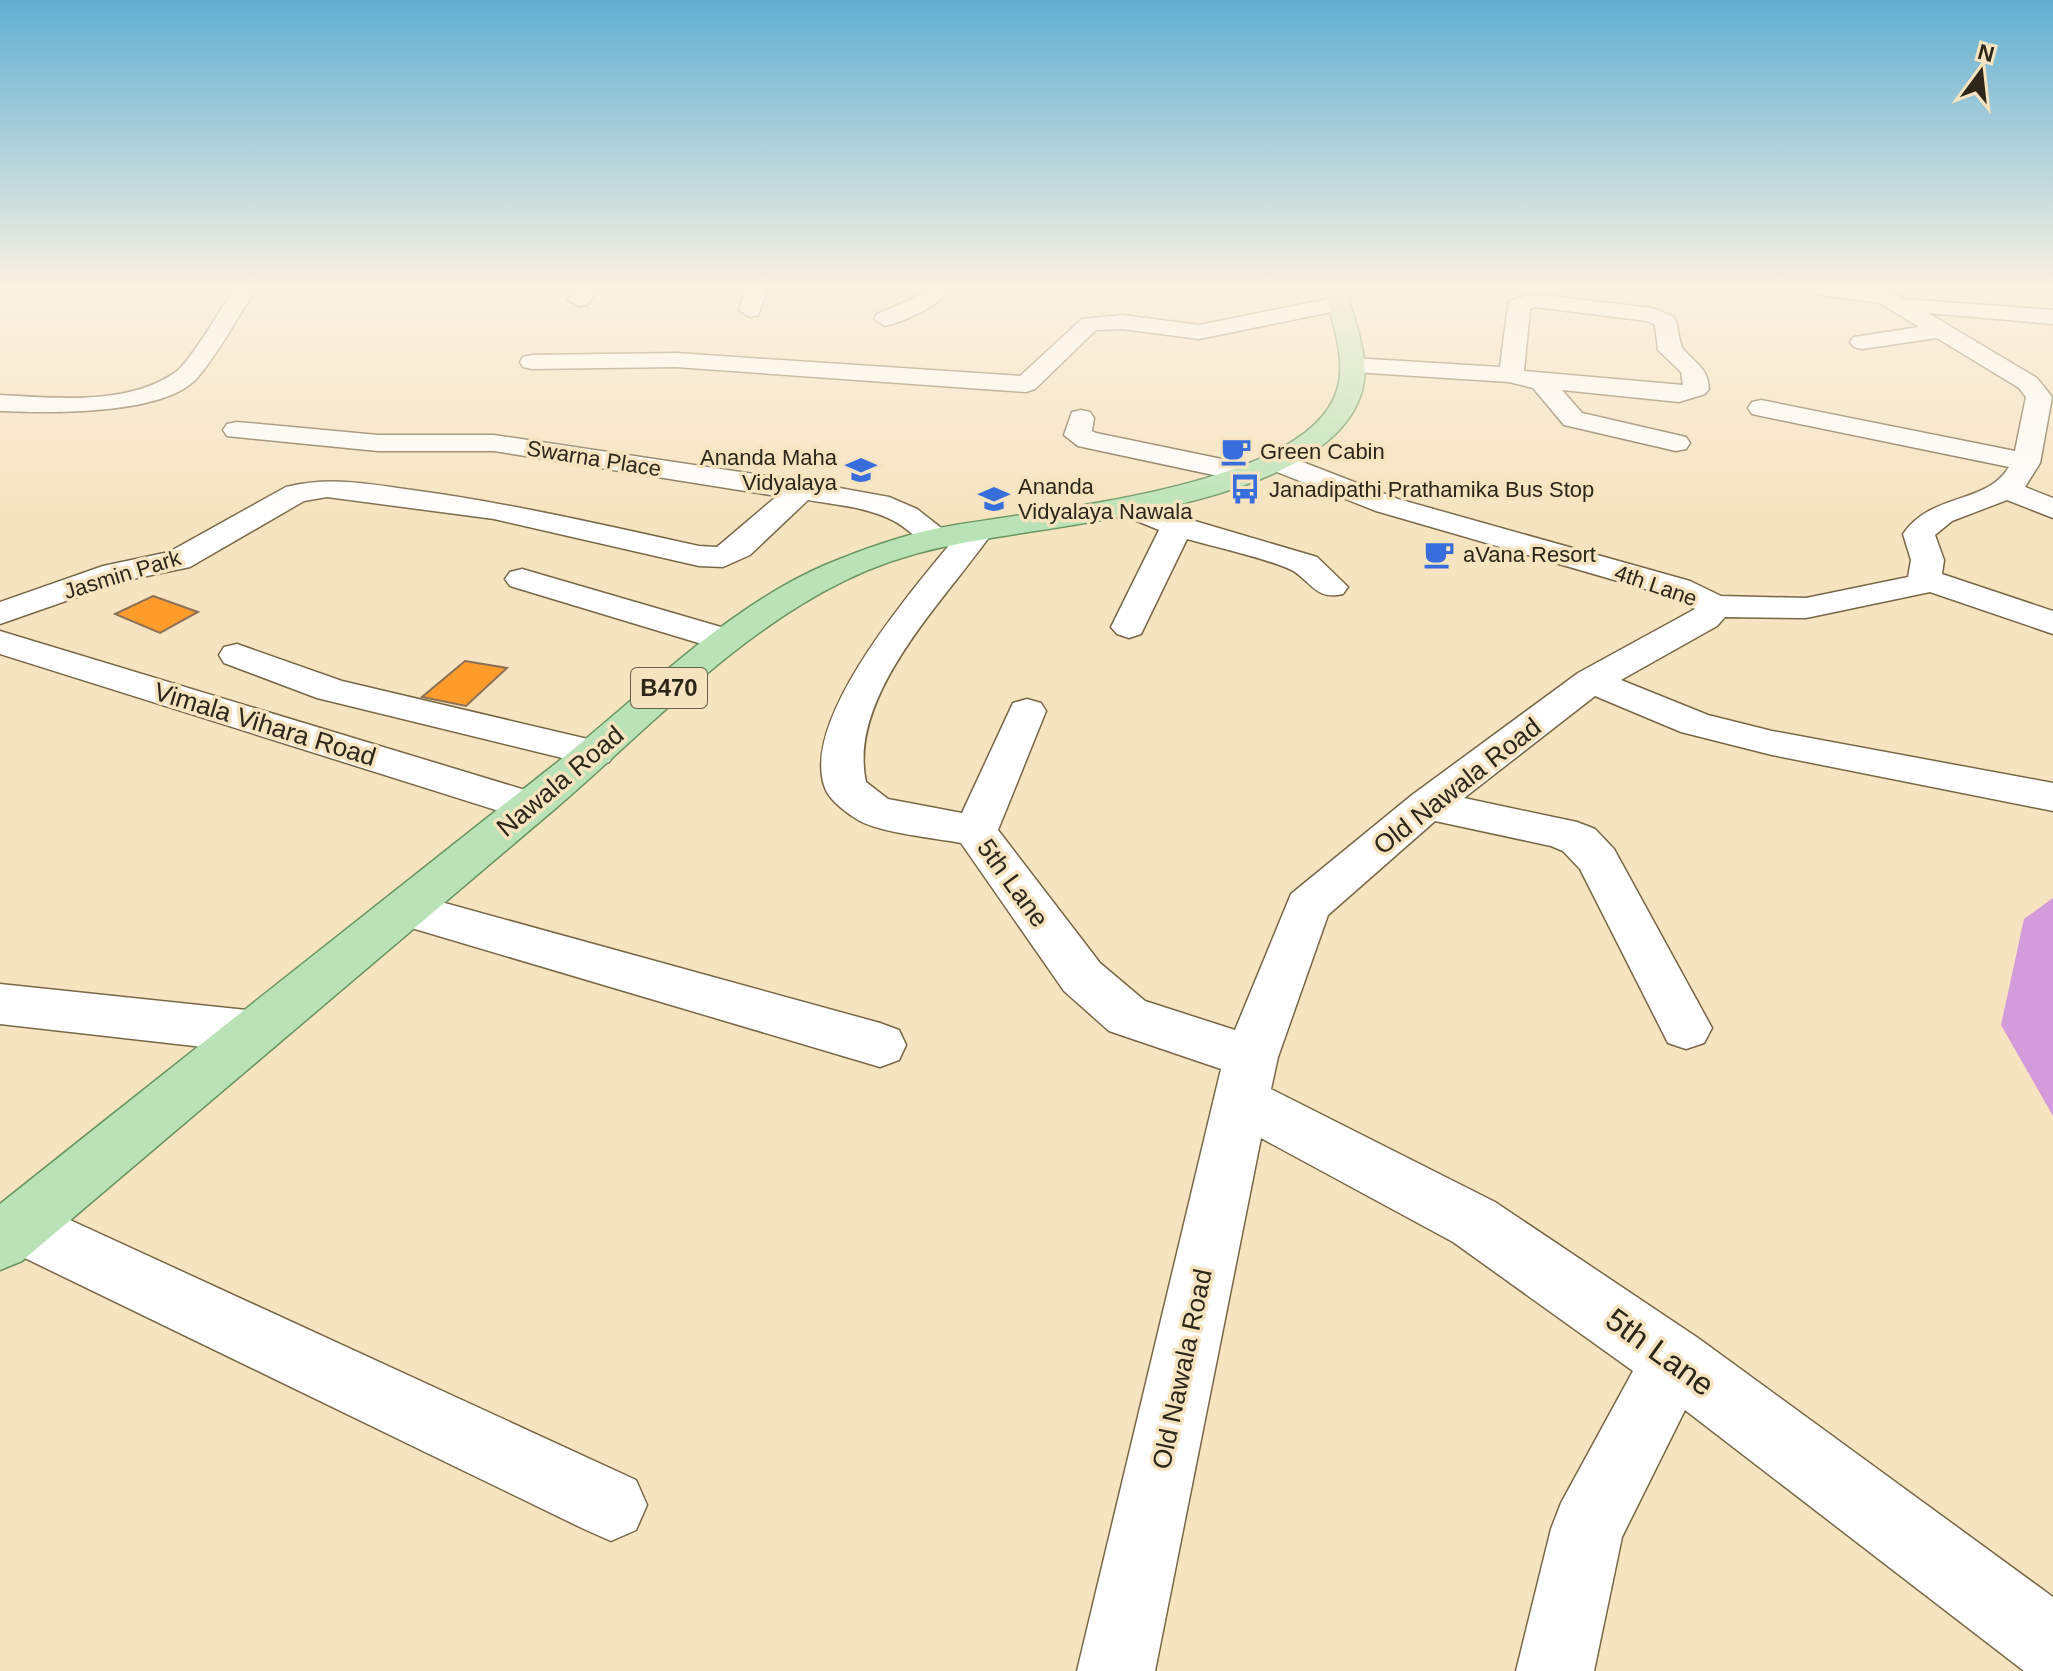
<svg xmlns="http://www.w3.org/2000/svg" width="2053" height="1671" font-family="Helvetica,sans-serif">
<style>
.green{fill:#d49bdb}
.building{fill:#fd9b2b;stroke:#8c7057;stroke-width:2}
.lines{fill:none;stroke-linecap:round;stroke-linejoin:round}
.minor-casing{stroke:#786747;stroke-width:3}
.major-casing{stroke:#699460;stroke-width:3}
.minor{fill:#fff;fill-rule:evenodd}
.major{fill:#b9e3b6;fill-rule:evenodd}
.labels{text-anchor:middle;stroke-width:7;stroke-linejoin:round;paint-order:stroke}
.far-poi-label{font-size:22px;fill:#2d2619;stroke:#f6e3bf;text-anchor:start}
.far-street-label{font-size:22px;fill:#2d2619;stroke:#f6e3bf}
.shield{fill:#f6e3bf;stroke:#695f4b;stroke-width:2}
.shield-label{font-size:24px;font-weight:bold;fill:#2d2619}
.street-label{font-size:26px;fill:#2d2619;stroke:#f6e3bf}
.near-street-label{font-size:32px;fill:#2d2619;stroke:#f6e3bf}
</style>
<rect width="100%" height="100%" fill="#f6e3bf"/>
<!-- green -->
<path class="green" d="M2053 898V1116L2001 1025 2024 919Z"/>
<!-- building -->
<path class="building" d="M153 596 198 612 160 633 115 614Z
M465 661 507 668 466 706 422 697Z"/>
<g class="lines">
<!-- minor casing -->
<g class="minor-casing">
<path id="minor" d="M234 289H256C237 318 220 351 198 377 165 416 47 413 0 411V395C55 398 130 406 177 371 191 360 222 307 234 289Z
M577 289H599L587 305 579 306 568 300Z
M746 289H768L758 315 750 317 739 310Z
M926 289H951C935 308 908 320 885 326L874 319 877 314 912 299Z
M1808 289H1886L1903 299 2053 310V324L1928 313 2037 378 2052 397 2040 463 2025 487 2053 498V518L2007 500 1952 521 1935 535 1944 560 1942 574 2053 611V634L1930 592 1806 618 1725 617 1717 626 1621 680 1708 715 1772 731 2053 783V811L1772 755 1681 732 1595 696 1464 798 1577 822 1595 829 1614 849 1712 1028 1704 1043 1686 1049 1668 1043 1580 869 1563 851 1551 846 1435 821 1328 915 1278 1057 1271 1089 1495 1202 1698 1338 2053 1597V1671H2024L1685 1410 1622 1537 1594 1671H1516L1551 1529 1561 1503 1633 1371 1453 1242 1261 1138 1155 1671H1077L1221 1069 1109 1031 1064 991 961 843C935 838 882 833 860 821 849 815 829 800 825 788 798 717 922 579 965 526L976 524 987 526 992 533C946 599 847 695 866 782L888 799 962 813 1013 703 1027 699 1041 703 1046 711 998 830 1100 963 1145 1001 1235 1030 1291 894 1412 795 1578 673 1695 609 1666 595 1376 511 1267 468 1263 462 1267 456 1277 453 1287 456 1398 499 1690 581 1721 596 1806 598 1908 577 1911 560 1903 534C1932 492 1986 505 2009 467L1761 416 1752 414 1748 408 1752 402 1761 400 2015 451 2026 397 2019 388 1937 338 1862 349 1854 347 1850 342 1854 337 1919 327 1880 303 1819 295Z
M1534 294 1652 308 1674 317C1680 327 1677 341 1684 350 1696 364 1708 368 1709 389L1705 394 1679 402 1562 390 1582 413 1686 437 1690 443 1686 449 1676 451 1564 425 1533 388 1509 382 1353 372 1344 370 1341 365 1344 360 1353 358 1500 367 1508 305 1511 300ZM1535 307 1647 321 1655 325 1658 350 1681 372 1683 385 1524 371 1530 309Z
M1338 297 1349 304 1346 309 1199 339 1122 329 1096 330 1035 389 1026 392 676 367 532 369 523 367 520 362 523 357 532 355 676 353 1020 376 1082 319 1122 315 1199 325Z
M1081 410 1090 412 1094 418 1092 431 1096 433 1246 464 1256 467 1260 473 1256 479 1246 482 1078 446 1064 435 1072 412Z
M237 422 378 435H494L801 481 889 497 917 509 954 538 949 545C925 551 914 532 894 521 868 507 836 505 808 500L750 555 723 567 699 566 494 519 327 497 304 501 190 567 123 581 0 624V602L103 566 169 552 286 487C330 476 368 484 412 490 509 503 604 525 699 546L717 547 777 496 494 451H378L227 436 223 430 227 424Z
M1131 499 1188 519 1317 557 1348 587 1343 594C1318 600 1313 585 1295 572 1278 561 1211 546 1187 539L1141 634 1129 638 1117 634 1111 627 1159 530 1120 514 1116 508 1120 502Z
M522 569 738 632 743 640 738 648 725 651 510 586 505 579 510 572Z
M0 631 545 796 551 806 545 816 530 820 515 816 0 654Z
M237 644 342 681 609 744 615 753 609 762 595 766 317 698 224 663 219 655 224 647Z
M405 892 880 1023 899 1030 906 1045 899 1060 880 1067 388 921 381 909 388 897Z
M0 984 256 1011 274 1017 282 1032 274 1047 256 1053 0 1024Z
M20 1197 636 1480 647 1505 636 1530 611 1541 586 1530 0 1246V1205Z"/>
</g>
<!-- major casing -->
<g class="major-casing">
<path id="major" d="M1324 289H1346C1354 320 1371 359 1362 391 1328 510 1045 523 943 547 910 554 874 566 844 581 734 635 648 729 556 808 378 959 200 1110 22 1261L0 1270V1204C183 1058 367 913 550 768 637 700 723 609 825 565 861 550 900 536 939 528 1028 510 1307 491 1337 390 1347 358 1331 320 1324 289Z"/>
</g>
<!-- minor -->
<use href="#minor" class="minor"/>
<!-- major -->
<use href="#major" class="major"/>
</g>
<!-- sky -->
<linearGradient id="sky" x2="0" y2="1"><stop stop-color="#61afd2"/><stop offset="0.55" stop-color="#fbf2e2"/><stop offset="1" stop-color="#fbf2e2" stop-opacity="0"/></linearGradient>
<rect width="2053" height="523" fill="url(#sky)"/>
<!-- icons -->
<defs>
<g id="cafe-bare" transform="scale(2.4)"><path d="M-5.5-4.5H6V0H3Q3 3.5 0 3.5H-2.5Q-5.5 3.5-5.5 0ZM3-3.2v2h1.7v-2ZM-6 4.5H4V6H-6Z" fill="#386ddc" stroke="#f6e3bf" stroke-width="2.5" paint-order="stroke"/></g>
<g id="school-bare" transform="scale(2.4)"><path d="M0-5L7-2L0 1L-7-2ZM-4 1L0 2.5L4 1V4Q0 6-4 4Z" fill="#386ddc" stroke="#f6e3bf" stroke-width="2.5" paint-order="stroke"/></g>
<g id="bus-bare" transform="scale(2.4)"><path d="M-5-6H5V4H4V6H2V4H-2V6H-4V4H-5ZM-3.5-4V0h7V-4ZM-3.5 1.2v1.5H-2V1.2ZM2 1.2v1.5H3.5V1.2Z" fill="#386ddc" stroke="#f6e3bf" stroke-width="2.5" paint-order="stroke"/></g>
</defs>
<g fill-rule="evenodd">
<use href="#cafe-bare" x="1236" y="451"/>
<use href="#school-bare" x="861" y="470"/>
<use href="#bus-bare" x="1245" y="489"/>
<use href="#school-bare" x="994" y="499"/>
<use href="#cafe-bare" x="1439" y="554"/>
</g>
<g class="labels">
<!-- far-poi labels -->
<g class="far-poi-label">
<text x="1260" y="459">Green Cabin</text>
<text x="837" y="465" text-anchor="end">Ananda Maha<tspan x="837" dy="25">Vidyalaya</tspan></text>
<text x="1018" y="494">Ananda<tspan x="1018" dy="25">Vidyalaya Nawala</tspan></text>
<text x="1269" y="497">Janadipathi Prathamika Bus Stop</text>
<text x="1463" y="562">aVana Resort</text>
</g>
<!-- far-street labels -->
<g class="far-street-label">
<text transform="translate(594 458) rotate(9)" y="8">Swarna Place</text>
<text transform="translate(122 574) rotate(-17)" y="8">Jasmin Park</text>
<text transform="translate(1656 585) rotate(19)" y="8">4th Lane</text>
</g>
<!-- shield labels -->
<rect class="shield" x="631" y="668" width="76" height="40" rx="6"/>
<g class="shield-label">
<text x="669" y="696">B470</text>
</g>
<!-- street labels -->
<g class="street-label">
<text transform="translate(265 724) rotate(17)" y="9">Vimala Vihara Road</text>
<text transform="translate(560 781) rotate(-40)" y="9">Nawala Road</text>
<text transform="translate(1457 786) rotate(-38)" y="9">Old Nawala Road</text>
<text transform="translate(1013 883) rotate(54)" y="9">5th Lane</text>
<text transform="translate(1182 1369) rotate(-78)" y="9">Old Nawala Road</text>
</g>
<!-- near-street labels -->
<g class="near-street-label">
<text transform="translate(1660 1352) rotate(36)" y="11">5th Lane</text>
</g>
</g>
<!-- north arrow -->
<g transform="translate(1981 72) rotate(15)" stroke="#f6e3bf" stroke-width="6" paint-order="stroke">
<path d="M0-6L14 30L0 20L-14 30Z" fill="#2d2619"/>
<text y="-12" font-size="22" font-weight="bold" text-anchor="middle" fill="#2d2619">N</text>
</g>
</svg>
